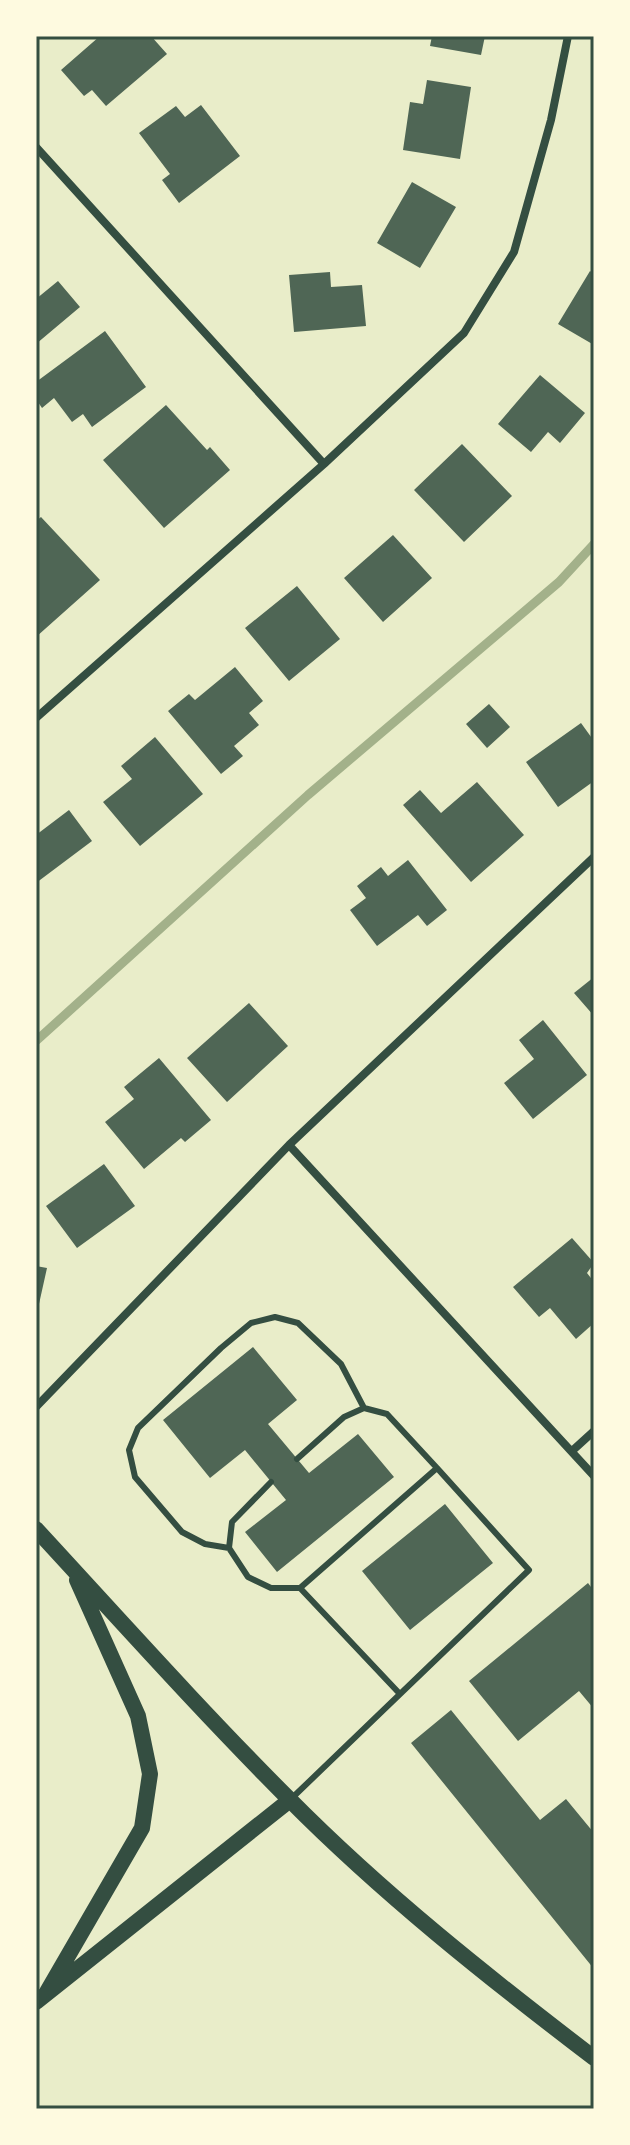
<svg xmlns="http://www.w3.org/2000/svg" width="630" height="2145" font-family="Overpass,sans-serif">
<style>
.lines{fill:none;stroke-linecap:round;stroke-linejoin:round}
.stream{stroke:#a3b18a;stroke-width:9}
.building{fill:#4f6655}
.service{stroke:#344e41;stroke-width:6}
.minor{stroke:#344e41;stroke-width:8}
.secondary{stroke:#344e41;stroke-width:16}
.neatline{fill:none;stroke:#344e41;stroke-width:3}
</style>
<rect width="100%" height="100%" fill="#e9edc9"/>
<g class="lines">
<!-- stream -->
<path class="stream" d="M36 1041 308 795 559 582 594 544"/>
</g>
<!-- building -->
<path class="building" d="M100 36H151L167 54 106 106 92 90 84 96 61 70Z
M432 36H485L481 55 430 46Z
M427 80 471 87 460 159 403 150 410 102 423 104Z
M201 105 240 156 179 203 162 180 170 174 139 133 176 106 185 117Z
M412 182 456 207 420 268 377 243Z
M590 271 594 274V345L558 324Z
M330 272 331 287 362 285 366 326 294 332 289 275Z
M58 281 80 307 36 344V299Z
M105 331 146 387 92 427 83 414 72 422 54 398 42 408 36 399V382Z
M540 375 585 413 560 443 548 432 531 452 498 424Z
M166 405 207 450 210 447 230 470 164 528 103 460Z
M462 444 512 496 464 542 414 490Z
M41 517 100 580 36 637V521Z
M393 535 432 578 383 622 344 578Z
M297 586 340 639 289 681 245 628Z
M235 667 263 701 249 713 259 725 234 746 243 756 221 774 168 711 189 694 195 700Z
M489 704 510 727 487 748 466 724Z
M581 723 594 741V781L558 807 526 762Z
M155 737 203 794 140 846 103 802 132 779 121 766Z
M477 782 524 835 471 882 403 805 420 790 441 813Z
M69 810 92 841 36 883V835Z
M408 860 447 910 427 926 418 915 377 946 350 910 366 898 357 886 381 867 388 876Z
M594 977V1016L574 993Z
M249 1003 288 1046 227 1102 187 1058Z
M543 1020 587 1075 533 1119 504 1083 534 1059 519 1040Z
M159 1058 211 1120 185 1142 181 1138 144 1169 105 1122 134 1099 124 1087Z
M104 1164 135 1206 77 1248 46 1206Z
M572 1238 594 1263 587 1273 594 1282V1323L576 1339 550 1308 539 1317 513 1287Z
M36 1266 47 1268 37 1313H36Z
M253 1347 297 1400 268 1424 309 1473 358 1434 394 1477 277 1572 245 1532 286 1500 245 1450 210 1478 163 1420Z
M445 1504 493 1563 410 1630 362 1571Z
M588 1583 594 1591V1709L579 1691 518 1741 469 1681Z
M451 1710 540 1820 566 1799 594 1833V1969L411 1743Z"/>
<g class="lines">
<!-- service -->
<path class="service" d="M297 1459 344 1417 364 1408 387 1414 437 1468
M271 1482 232 1522 229 1548 248 1577 271 1588H300
M229 1548 205 1544 182 1532 135 1477 129 1450 138 1428 221 1348 251 1323 275 1317 298 1323 341 1364 364 1408
M292 1798 529 1570 437 1468 300 1588 399 1693"/>
<!-- minor -->
<path class="minor" d="M36 147 324 464
M36 718 324 464 464 333 514 252 551 120 568 36
M289 1145 594 1476
M36 1407 289 1145 594 857
M572 1451 594 1431"/>
<!-- secondary -->
<path class="secondary" d="M36 1529C119 1619 202 1712 289 1799 383 1894 488 1977 594 2058
M47 1992 142 1828 150 1774 138 1716 77 1580
M36 2002 290 1800"/>
</g>
<!-- border -->
<rect width="630" height="2145" fill="none" stroke="#fefae0" stroke-width="76"/>
<rect x="38" y="38" width="554" height="2069" class="neatline"/>
</svg>
